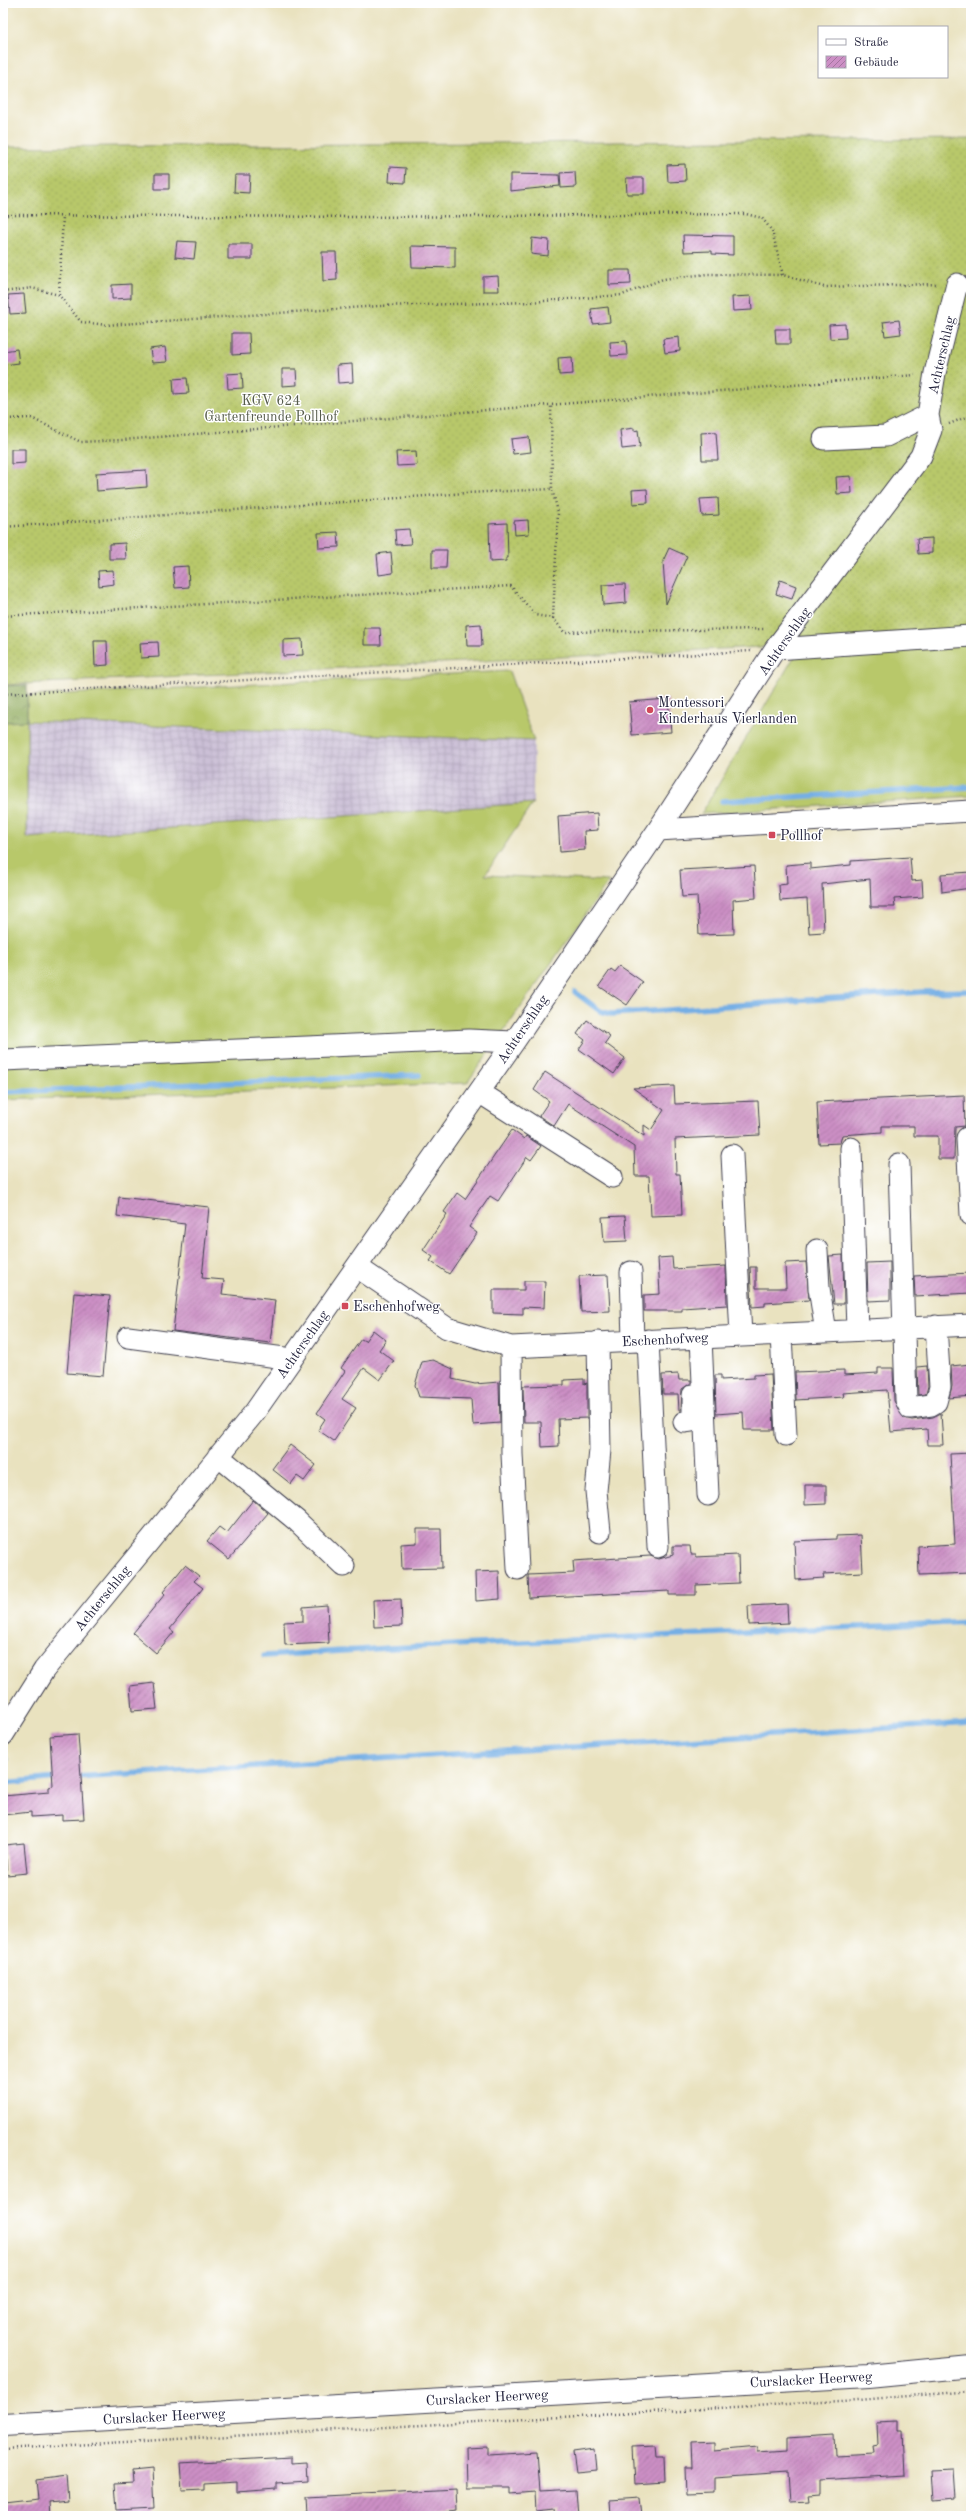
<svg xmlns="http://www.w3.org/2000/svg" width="974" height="2519" font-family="'Old Standard TT',serif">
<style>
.industrial{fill:url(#industrial-grid)}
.grass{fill:#b8c86b;stroke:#6d7553}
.forest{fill:url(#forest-crowns);stroke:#5a674d}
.garden{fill:url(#garden-dots);stroke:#6d7553}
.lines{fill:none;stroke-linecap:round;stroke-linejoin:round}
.stream{stroke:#74afe5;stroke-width:5.5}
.building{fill:url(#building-hatch)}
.minor-casing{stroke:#403f4f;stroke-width:23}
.major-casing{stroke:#403f4f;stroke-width:24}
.path{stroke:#403f4f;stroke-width:2.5;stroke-dasharray:1 3;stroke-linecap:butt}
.minor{stroke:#fff;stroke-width:21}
.major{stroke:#fff;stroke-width:22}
.poi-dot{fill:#d1495b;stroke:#fff;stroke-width:1.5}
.labels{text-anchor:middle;stroke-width:3;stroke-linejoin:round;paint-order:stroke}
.street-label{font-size:14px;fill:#22223b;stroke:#fff}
.park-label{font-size:14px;fill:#565c4c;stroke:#fff}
.poi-label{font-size:14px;fill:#22223b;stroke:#fff;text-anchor:start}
</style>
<defs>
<pattern id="industrial-grid" width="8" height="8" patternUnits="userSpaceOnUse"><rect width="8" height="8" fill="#cbbfd6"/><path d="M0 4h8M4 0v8" fill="none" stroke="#aea4b9"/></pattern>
<pattern id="forest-crowns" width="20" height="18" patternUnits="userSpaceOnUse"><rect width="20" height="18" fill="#92ac5f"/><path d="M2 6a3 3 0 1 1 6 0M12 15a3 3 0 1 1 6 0" fill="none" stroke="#778c50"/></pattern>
<pattern id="garden-dots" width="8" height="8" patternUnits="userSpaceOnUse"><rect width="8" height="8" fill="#b8c86b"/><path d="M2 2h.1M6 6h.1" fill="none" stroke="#9eac5e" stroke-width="1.8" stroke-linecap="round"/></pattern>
<pattern id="building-hatch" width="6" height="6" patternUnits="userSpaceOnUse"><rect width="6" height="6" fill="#cc8fc5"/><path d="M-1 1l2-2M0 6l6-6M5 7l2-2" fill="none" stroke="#a574a1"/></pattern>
</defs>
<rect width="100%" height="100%" fill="#fff"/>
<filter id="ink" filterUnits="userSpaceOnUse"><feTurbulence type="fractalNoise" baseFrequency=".025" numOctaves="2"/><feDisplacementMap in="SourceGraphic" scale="8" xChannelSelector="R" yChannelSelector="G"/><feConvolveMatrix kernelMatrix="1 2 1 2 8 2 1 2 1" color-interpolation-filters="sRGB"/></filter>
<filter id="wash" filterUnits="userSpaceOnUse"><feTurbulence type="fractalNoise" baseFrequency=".012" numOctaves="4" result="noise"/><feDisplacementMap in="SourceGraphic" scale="16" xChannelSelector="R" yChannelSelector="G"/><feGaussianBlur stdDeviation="0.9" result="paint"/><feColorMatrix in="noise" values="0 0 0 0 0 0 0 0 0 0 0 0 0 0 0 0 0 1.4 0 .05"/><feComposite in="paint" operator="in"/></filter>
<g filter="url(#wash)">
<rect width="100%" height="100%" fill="#e9e2bf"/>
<!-- industrial -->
<path class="industrial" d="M27 721 534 741 533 803 26 838Z"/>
<!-- grass -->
<path class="grass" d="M971 632V796L701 814 801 645Z
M509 671 534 741 27 721V838L533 803 485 875 609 881 467 1083 3 1100V722L27 721V696Z"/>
<!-- forest -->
<path class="forest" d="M27 685V721L3 722V686Z"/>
<!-- garden -->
<path class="garden" d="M971 139V632L801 645 3 685V147Z"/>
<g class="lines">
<!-- stream -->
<path class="stream" d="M722 801 971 787
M575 992 600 1011 611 1014 922 992 971 991
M3 1092 419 1075
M264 1656 389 1648 971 1622
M3 1766 6 1760
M75 1777 971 1723
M3 1783 58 1778"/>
</g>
<g id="blocks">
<!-- building -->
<path class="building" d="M685 164 686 181 668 182 667 165Z
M390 167 406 168 405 183 389 182Z
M575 172 576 187 561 188 560 173Z
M155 174H169V189H155Z
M510 174 559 175 560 186 510 191Z
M235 175H250L249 193 234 192Z
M626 178H644V194H627Z
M683 235 733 236V255L712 254V251L684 252Z
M532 238 549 240 548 256 531 254Z
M177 241 196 242 194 259 175 257Z
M228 244H252V259H228Z
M411 246 455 247V268L412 267Z
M322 252H336L337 280 323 281Z
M609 270H630L631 284 609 285Z
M498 276 499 291H483V277Z
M131 284V298L112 299V285Z
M24 294 26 313 10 314 8 295Z
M751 296 752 310 733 311 732 297Z
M608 307 610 322 593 324 591 309Z
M899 320 901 334 885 336 883 322Z
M845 324 846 338 830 339 829 325Z
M775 329H790V344H776Z
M232 333H249L250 354 232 355Z
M679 337 680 351 665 353 663 339Z
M626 341 627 355 611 356 610 342Z
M165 347 167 362 152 363 150 349Z
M17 349 19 363 4 365 3 351Z
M572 357 573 374 559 375 558 358Z
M352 364 353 382 338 383 337 365Z
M282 369H296L297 385 282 386Z
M242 373 243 388 228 389 227 374Z
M187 378 189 393 174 394 173 379Z
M634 428V431L638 430 640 447 622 449 620 430Z
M716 432 718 460H702L701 433Z
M529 437 531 452 513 454 511 439Z
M11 449H25V463L11 464Z
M416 451 417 465 397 466 396 452Z
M146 470 147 487 97 491 96 473Z
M851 476 852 493 837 494 836 477Z
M647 489 648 503 633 504 632 490Z
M718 498 719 515 702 516 700 499Z
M528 520 529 534 515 535 514 521Z
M507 523 508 558H506V561L490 562 489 524Z
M409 529 411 544 396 545 395 530Z
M338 532 339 547 319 548 318 533Z
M932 538V553L918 554 917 539Z
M125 543 126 559H109V544Z
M669 548 687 556 666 604 663 561Z
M432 550H447L446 568H432Z
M391 552 393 573 379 575 377 554Z
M188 566 189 587 175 588 173 567Z
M113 570 114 584 99 586 98 571Z
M780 580 796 586 792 599 776 594Z
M625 584 626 603 603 605 602 585Z
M481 624 482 646H467L466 625Z
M364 628H380L381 645H364Z
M302 639 303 655 283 656V640Z
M94 641H107L108 665 95 666Z
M158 642 159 657 141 658 140 643Z
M668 699 671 732 632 735 629 702Z
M597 813 598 830 584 831 585 850 560 852 558 816Z
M910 857 912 881 922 880 923 897 894 899 895 907H871L870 879 822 884 824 932 809 933 807 899 780 901 779 885 787 884 786 865 810 863V869L851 865V861Z
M754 866 756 898 733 900 734 934 699 935 697 896 682 897 680 870Z
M971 872V888L942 892 941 874Z
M620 966 643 982 627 1005 599 986 611 969 615 972Z
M587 1020 610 1036 605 1043 625 1058 614 1074 579 1049 585 1040 577 1034Z
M545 1072 644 1136V1125L651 1130 664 1110 633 1088 674 1086 675 1104 758 1101 760 1135 675 1139 676 1174H680L682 1215 651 1216 649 1176H635L634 1147 568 1104 554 1126 539 1116 549 1101 534 1090Z
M964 1095 965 1126 955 1127 954 1159H938V1136H914V1126H882V1132L842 1135 840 1143 819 1144 817 1102Z
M512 1130 524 1139 526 1136 541 1146 531 1160 527 1157 498 1201 490 1196 469 1227 477 1233 449 1274 430 1261 433 1257 423 1250 447 1214 444 1212 457 1193 465 1199Z
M119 1197 209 1207 202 1278 224 1280 222 1294 275 1300 270 1343 173 1331 185 1224 117 1216Z
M625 1216 627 1241 604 1242 602 1217Z
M843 1255 844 1304H834L829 1256Z
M672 1257 673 1269 726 1266 727 1305 682 1308V1311H644V1295L660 1294 658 1258Z
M806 1262 809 1300 765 1303V1306L752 1307 750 1267H756V1288H786L785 1263Z
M890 1262V1300L868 1301 867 1263Z
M970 1273 971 1293 915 1296 914 1276Z
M608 1275 610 1311 581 1312 579 1276Z
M524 1281H545L544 1308 523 1307V1314L493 1313V1290H524Z
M74 1293 110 1296 103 1376 67 1373Z
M373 1330 386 1340 379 1350 394 1361 380 1380 364 1368 342 1399 356 1408 334 1441 318 1430 325 1419 317 1413 345 1371 341 1368 361 1339 365 1341Z
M433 1360 453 1369 452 1379 475 1384 499 1382 500 1423 473 1425 471 1399 419 1397 415 1385 422 1362Z
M971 1364V1396L949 1398 952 1386 951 1366Z
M927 1366 928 1386 926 1394 918 1395 917 1367Z
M878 1368H893L894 1401 904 1418 912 1420 933 1417 941 1413 943 1445H928L927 1429 891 1432 887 1390 843 1393 844 1397 796 1400 795 1372 844 1370V1375L878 1373Z
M678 1374 679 1380H691V1383L682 1389 681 1410H679L678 1394H663L662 1375Z
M771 1374 774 1430H744L743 1412 716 1414 715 1375H721V1380L754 1378V1375Z
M584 1379V1384L587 1383V1418L558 1419 559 1446 542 1447 541 1422H524L523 1386 564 1385V1380Z
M290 1445 316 1465 304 1481 297 1476 291 1484 272 1469Z
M971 1453V1573L919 1575 918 1546 955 1544 950 1454Z
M805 1485H826V1504L805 1505Z
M253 1500 268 1513 229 1559 207 1541 219 1527 227 1533Z
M417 1529H441L442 1568 402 1569 401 1544 417 1543Z
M861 1535 863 1572 823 1574 824 1578 796 1580 794 1541 836 1539V1536Z
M673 1546H690L691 1554H696V1557L738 1555 739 1583 696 1585V1595H669V1591L529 1598 528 1575 574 1573 573 1561 650 1556 659 1559 673 1555Z
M185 1565 199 1576 194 1581 203 1588 170 1629 174 1632 156 1653 133 1633 165 1594 163 1592Z
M499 1571 500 1599 476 1601 475 1572Z
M401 1599 402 1626 374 1627 373 1600Z
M787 1604 788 1623 749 1625 748 1606Z
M327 1605 329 1643 285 1645 284 1622 303 1621V1607Z
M154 1683 157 1709 132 1711 130 1686Z
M78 1734 84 1819 62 1820V1815L31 1817V1812L3 1815V1796L49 1792V1787L53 1786 50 1736Z
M24 1843 27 1873 7 1875 5 1845Z
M899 2422V2433H903L905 2475 819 2480V2494L806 2495 807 2502 790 2503 788 2473 715 2478V2493L686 2494 685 2467H692L691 2443 715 2442V2451L758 2447V2452L787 2450V2438L834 2435 835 2455 874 2453 873 2446 878 2445 877 2423Z
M656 2445 657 2456H664L665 2482 635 2484 633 2446Z
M488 2446V2455L537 2452 540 2491 577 2489 579 2516H556L555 2508 536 2510 535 2492 511 2494V2488H467L466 2447Z
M595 2449 597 2471 576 2473 573 2452Z
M291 2457V2463L307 2462 308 2481 276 2483V2489L251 2491 236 2492V2482L204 2484V2490L182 2491 180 2463Z
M152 2469 154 2509 117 2511 115 2483 133 2482 132 2471Z
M953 2469 955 2499 932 2501 930 2470Z
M66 2476 68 2500 49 2502 50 2516H3V2503L38 2499 36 2480Z
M457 2489 458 2511 414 2516H307L306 2497Z
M639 2498 641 2516H610L609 2500Z"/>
</g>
</g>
<g filter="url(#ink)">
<use href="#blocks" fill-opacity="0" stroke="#403f4f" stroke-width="1"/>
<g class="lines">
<!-- minor casing -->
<g class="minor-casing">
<path id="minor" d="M824 439 886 436 928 415
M775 649 971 636
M658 830 971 811
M3 1060 469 1040 514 1042
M479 1092 612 1177
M967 1138 971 1215
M851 1148 857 1330
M732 1155 741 1336
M899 1164 906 1400 910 1408 931 1405 936 1402 940 1387 936 1326
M817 1250 819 1288 826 1332
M357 1267 447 1328 511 1347 971 1325
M631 1272 633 1341
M781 1334 786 1435
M128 1337 292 1359
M701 1338 708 1495
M648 1340 658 1547
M598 1342 600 1450 596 1491 600 1532
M511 1347 512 1454 518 1569
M684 1422 691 1421 693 1417V1395
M218 1456 297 1521 344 1566
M3 1735 44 1670 254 1413 514 1042 658 830 775 649 921 456 931 430 928 415 935 373 957 284"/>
</g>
<!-- major casing -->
<g class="major-casing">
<path id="major" d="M3 2425 868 2376 971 2366"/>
</g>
<!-- path -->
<path class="path" d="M3 215 363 217 746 214 762 218 772 231 783 275
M3 292 32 288 59 295 81 322 107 325 379 306 531 302 622 295 663 279 707 274 783 275 824 287 937 284
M59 295 63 216
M3 419 31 418 81 442 122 440 915 375
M949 424 971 415
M3 527 466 493 552 489
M3 616 511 586 535 615 553 618 558 512 552 489 551 404
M553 618 564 632 766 629
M3 694 751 651
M3 2449 858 2400 971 2391"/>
<!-- minor -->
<use href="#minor" class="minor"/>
<!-- major -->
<use href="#major" class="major"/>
</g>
</g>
<!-- markers -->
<g class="poi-dot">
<circle cx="650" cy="710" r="4"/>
<rect x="768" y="831" width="8" height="8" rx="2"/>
<rect x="341" y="1302" width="8" height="8" rx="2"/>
</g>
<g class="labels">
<!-- street labels -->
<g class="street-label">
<text transform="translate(941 355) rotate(-77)" y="5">Achterschlag</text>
<text transform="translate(784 641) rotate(-55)" y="5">Achterschlag</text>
<text transform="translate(522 1029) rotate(-56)" y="5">Achterschlag</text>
<text transform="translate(665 1339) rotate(-3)" y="5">Eschenhofweg</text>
<text transform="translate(302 1344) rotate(-55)" y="5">Achterschlag</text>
<text transform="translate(102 1598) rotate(-51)" y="5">Achterschlag</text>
<text transform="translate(811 2379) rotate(-3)" y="5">Curslacker Heerweg</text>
<text transform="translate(487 2397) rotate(-3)" y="5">Curslacker Heerweg</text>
<text transform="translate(164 2416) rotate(-3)" y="5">Curslacker Heerweg</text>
</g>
<!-- park labels -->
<g class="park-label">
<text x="271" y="405">KGV 624<tspan x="271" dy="16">Gartenfreunde Pollhof</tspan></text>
</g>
<!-- poi labels -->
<g class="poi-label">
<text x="658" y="707">Montessori<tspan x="658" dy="16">Kinderhaus Vierlanden</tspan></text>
<text x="780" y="840">Pollhof</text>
<text x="353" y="1311">Eschenhofweg</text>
</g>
</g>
<!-- margin -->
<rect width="974" height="2519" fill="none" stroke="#fff" stroke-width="16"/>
<!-- legend -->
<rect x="818" y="26" width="130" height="52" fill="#ffffff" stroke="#a7a7b1"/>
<rect x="826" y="39" width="20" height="6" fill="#ffffff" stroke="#a7a7b1"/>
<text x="854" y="46" font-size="12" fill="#22223b">Straße</text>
<rect x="826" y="56" width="20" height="12" fill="url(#building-hatch)" stroke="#a7a7b1"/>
<text x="854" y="66" font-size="12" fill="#22223b">Gebäude</text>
</svg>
